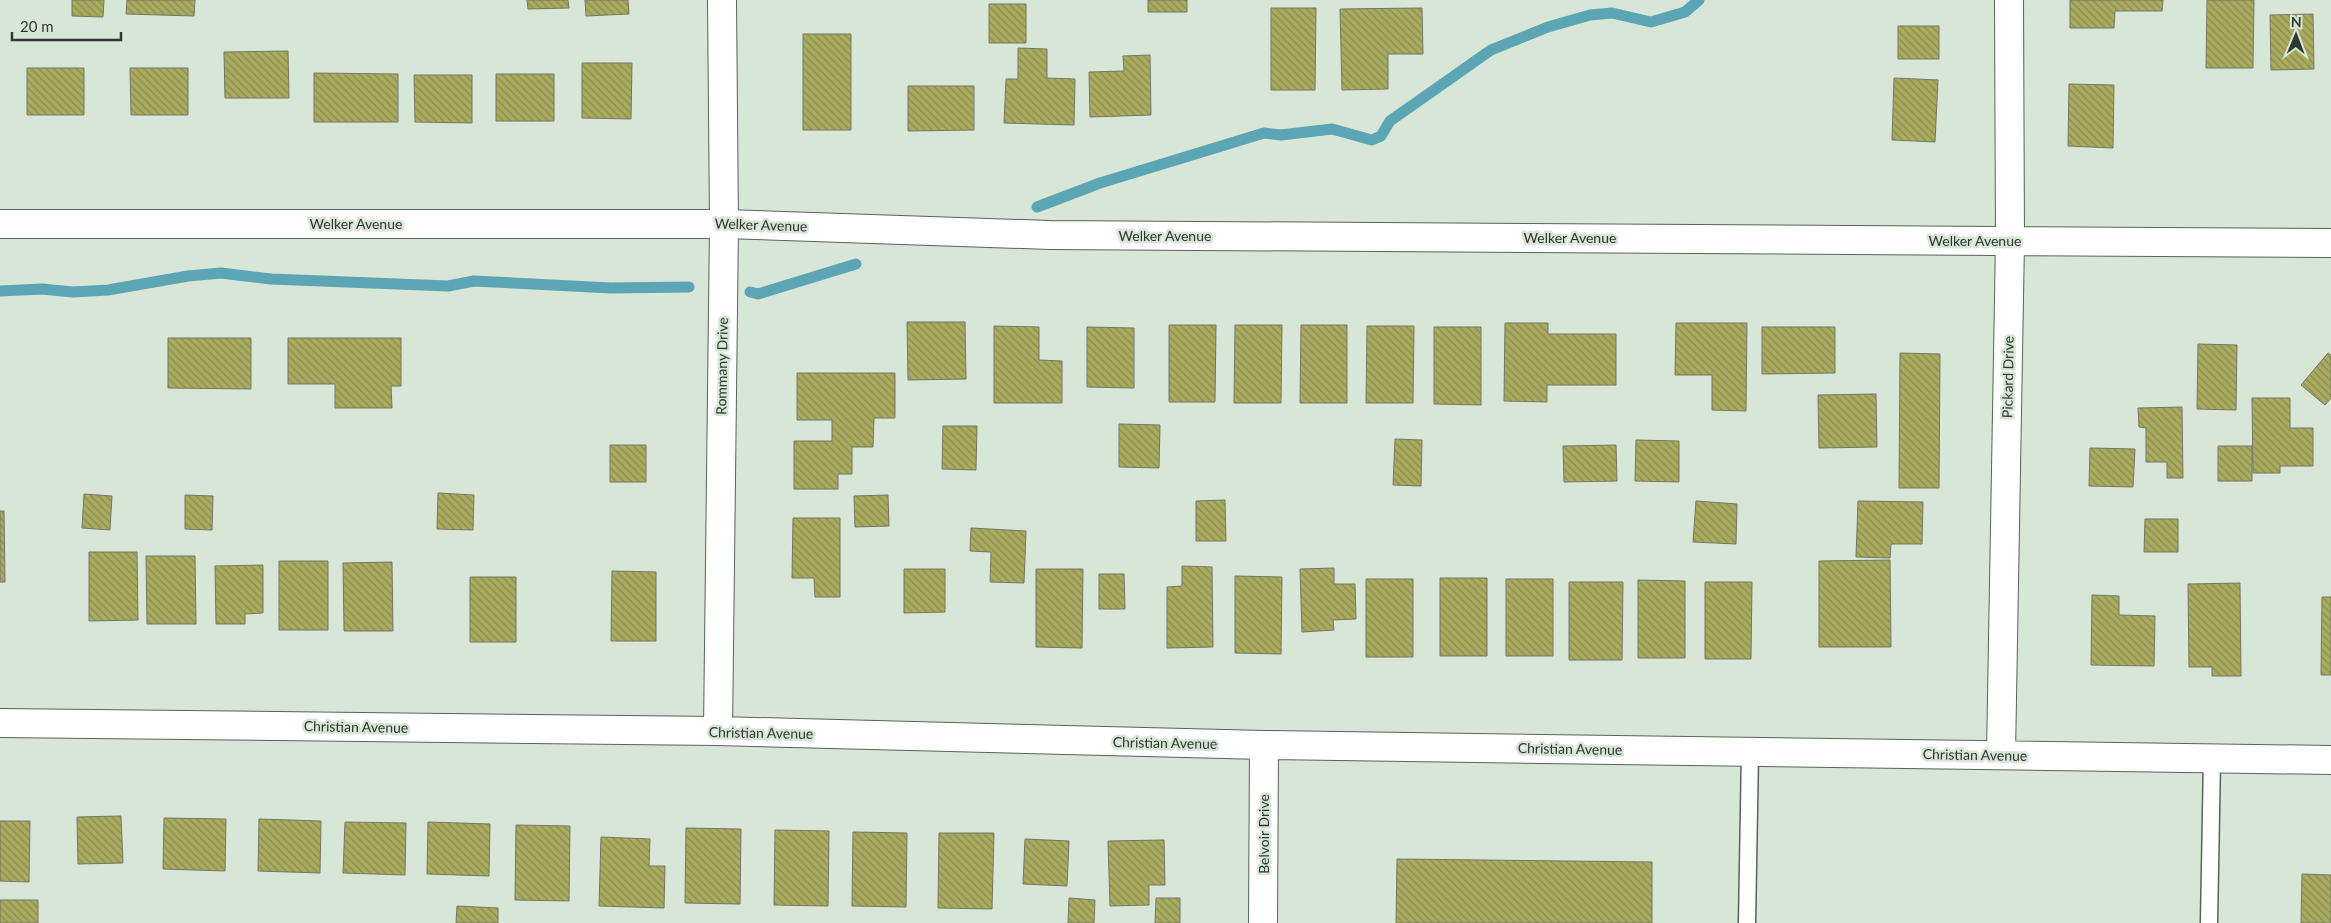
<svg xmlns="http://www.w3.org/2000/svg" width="2331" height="923" font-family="Lato,sans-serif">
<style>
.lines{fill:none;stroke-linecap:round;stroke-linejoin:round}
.stream{stroke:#5ba5b4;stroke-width:11}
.building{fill:url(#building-back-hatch);stroke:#757766}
.lane-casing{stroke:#576457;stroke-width:19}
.street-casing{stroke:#576457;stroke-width:30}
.lane{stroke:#fff;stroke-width:16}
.street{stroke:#fff;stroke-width:28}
.labels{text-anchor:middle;stroke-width:5;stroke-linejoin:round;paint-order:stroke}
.street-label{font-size:14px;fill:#303630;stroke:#d7e6d7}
</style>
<defs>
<pattern id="building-back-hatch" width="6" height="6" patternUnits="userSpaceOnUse" patternTransform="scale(1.25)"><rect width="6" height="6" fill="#a9ac5f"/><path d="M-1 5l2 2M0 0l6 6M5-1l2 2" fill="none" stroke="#8a8d4f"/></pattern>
</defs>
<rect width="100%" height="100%" fill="#d7e6d7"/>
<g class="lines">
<!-- stream -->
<path class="stream" d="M1037 207 1100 183 1264 133 1281 135 1332 129 1372 140 1381 136 1390 121 1491 50 1548 27 1590 15 1612 13 1651 22 1685 12 1699 0
M0 291 42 289 73 292 108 290 188 276 221 273 271 279 448 286 474 281 611 288 689 287
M750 292 758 294 856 264"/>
</g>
<!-- building -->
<path class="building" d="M72 0H104L103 17 72 16Z
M127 0H195L194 16 126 14Z
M527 0H568L569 8 528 9Z
M585 0H628L629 14 586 16Z
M1148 0H1187V12H1148Z
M2070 0H2163L2162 11H2115L2114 28H2070Z
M2207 0H2254L2253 68H2206Z
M989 4H1026V43H989Z
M1271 8H1316L1315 90H1271Z
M1422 8 1423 54H1388V89L1342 90 1340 9Z
M2313 14 2314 69 2271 70 2270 15Z
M1898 26H1939V59H1898Z
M803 34H851V130H803Z
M1018 48 1047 49V78L1075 79 1074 125 1004 123 1006 79H1018Z
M288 51 289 98H225L224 52Z
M1150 55 1151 115 1090 117 1089 72 1124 71 1123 56Z
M582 63H632L631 119 582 118Z
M27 68H84V115H27Z
M130 68H188V115H131Z
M314 73 398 74V122H314Z
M496 74H554V121H496Z
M414 75H472V123L415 122Z
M1894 78 1938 80 1935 142 1892 140Z
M2069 84 2114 85 2113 148 2068 146Z
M908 86H974V130L908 131Z
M907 322H965L966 379 908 380Z
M1505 323H1548V334H1616V385H1547V402L1504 401Z
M1676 323H1747L1746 411 1712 410V375H1675Z
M1169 325H1216L1215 402H1169Z
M1235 325H1282L1281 403H1234Z
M1301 325H1347V403H1300Z
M994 326 1039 327V360L1062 361V403H994Z
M1367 326H1414L1413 403H1366Z
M1087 327 1134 328V388L1087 387Z
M1434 327H1481V405L1434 404Z
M1762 327H1835V373L1762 374Z
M168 338H251V389L168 388Z
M288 338H401V386H391L392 408H335V384H288Z
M2198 344 2237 345 2236 410 2197 409Z
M1900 353 1940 354 1939 488H1899Z
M2328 353 2331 355V398L2325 405 2301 385Z
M797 373H895V418H874L873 447H852V474H838V489H794V441H832V420H797Z
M1876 394 1877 447 1819 448 1818 395Z
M2252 398H2290V428H2313V466H2280V473H2253Z
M2182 407 2183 478H2167V462H2146V428L2139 427 2138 408Z
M1119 424 1160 425 1159 468 1119 467Z
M943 426H977L976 470 942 469Z
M1395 439 1422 440 1421 486 1393 485Z
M1636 440 1679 441V482L1635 481Z
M610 445H646V482H610Z
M1616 445 1617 481 1564 482 1563 446Z
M2218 446H2252V481H2218Z
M2090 448 2135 449 2133 487 2089 486Z
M438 493 474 495 473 530 437 529Z
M84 494 112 496 110 530 82 528Z
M185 495 213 496 212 530 185 529Z
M888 495 889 526 855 527 854 496Z
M1225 500 1226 541H1196V501Z
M1696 501 1737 504 1736 544 1693 542Z
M1858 501 1923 502 1922 544H1891L1890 558 1856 557Z
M0 511H4L5 582H0Z
M793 518H840V597H815L814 578H792Z
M2145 519H2178V552H2144Z
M971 528 1026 531 1024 583 990 582 991 552 970 551Z
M89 552H137L138 620 89 621Z
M146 556H195L196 624H147Z
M1890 560 1891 647H1819V561Z
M279 561H328V630H279Z
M392 562 393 631H344L343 563Z
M263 565V613L245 614V624H216L215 566Z
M1182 566 1212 567 1213 647 1167 648V587L1182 586Z
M1334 568V584H1355L1356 619 1333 620 1334 630 1302 632 1300 569Z
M904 569H945V612L904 613Z
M1036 569H1083L1082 648 1036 647Z
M612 571 656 572V641H611Z
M1099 574H1124L1125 609H1099Z
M1235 576 1282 577 1281 654 1235 653Z
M470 577H516V642H470Z
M1440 578H1487V656H1440Z
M1366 579H1413V657H1366Z
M1506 579H1553V656H1506Z
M1638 580 1685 581V658H1638Z
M1569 582H1623L1622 660H1569Z
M1705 582H1752L1751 659H1705Z
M2240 583 2241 676H2212V667H2189L2188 584Z
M2092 595 2119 596V615L2155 616 2154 666 2091 665Z
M2322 597H2331V675H2321Z
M121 816 123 863 78 864 77 817Z
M164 818 226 819 225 871 163 869Z
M259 819 321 821 320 873 258 871Z
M0 821H30L29 882 0 881Z
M345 822 406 823 405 875 343 873Z
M428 822 490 824 489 876 427 874Z
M516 825 570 826 569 901 515 900Z
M686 828 741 829 740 904 685 903Z
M775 830 829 831 828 906 774 905Z
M853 832 907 833 906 907 852 906Z
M939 833H994L992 909 938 908Z
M601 837 650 839 649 866H665L664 908 599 906Z
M1025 839 1069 841 1067 886 1023 884Z
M1164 840 1165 885H1149V905L1110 906 1108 841Z
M1397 859 1652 862V923H1396Z
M2302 874 2331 875V923H2301Z
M1069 898 1095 900 1094 923H1068Z
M1156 898H1180V923H1155Z
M0 900H38V923H0Z
M457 906 498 908V923H456Z"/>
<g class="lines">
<!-- lane casing -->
<g class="lane-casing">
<path id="lane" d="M1747 923 1750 752
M2209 923 2212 758"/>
</g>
<!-- street casing -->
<g class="street-casing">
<path id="street" d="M0 224H724L1050 235 2331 243
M0 723 718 731 1264 745 2331 760
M718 731 724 224 722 0
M2001 755 2010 241 2009 0
M1263 923 1264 745"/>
</g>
<!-- lane -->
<use href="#lane" class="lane"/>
<!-- street -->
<use href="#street" class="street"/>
</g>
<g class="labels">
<!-- street labels -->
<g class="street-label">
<text x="356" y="229">Welker Avenue</text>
<text transform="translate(761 225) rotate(2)" y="5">Welker Avenue</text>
<text x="1165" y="241">Welker Avenue</text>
<text x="1570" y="243">Welker Avenue</text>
<text x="1975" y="246">Welker Avenue</text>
<text transform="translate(722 366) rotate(-89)" y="5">Rommany Drive</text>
<text transform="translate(2008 377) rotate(-89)" y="5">Pickard Drive</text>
<text transform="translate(356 727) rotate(1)" y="5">Christian Avenue</text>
<text transform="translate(761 733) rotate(1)" y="5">Christian Avenue</text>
<text transform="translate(1165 743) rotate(1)" y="5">Christian Avenue</text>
<text transform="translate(1570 749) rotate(1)" y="5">Christian Avenue</text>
<text transform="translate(1975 755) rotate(1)" y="5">Christian Avenue</text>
<text transform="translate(1264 834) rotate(-90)" y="5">Belvoir Drive</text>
</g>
</g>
<!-- north arrow -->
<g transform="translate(2296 35) rotate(1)" stroke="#d7e6d7" stroke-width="4" paint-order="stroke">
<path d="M0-4L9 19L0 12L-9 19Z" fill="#303630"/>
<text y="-8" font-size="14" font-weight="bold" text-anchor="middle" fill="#303630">N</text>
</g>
<!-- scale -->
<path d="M12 32v8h109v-8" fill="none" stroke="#303630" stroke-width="2.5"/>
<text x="20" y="32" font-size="15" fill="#303630" stroke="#d7e6d7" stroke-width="4" paint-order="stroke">20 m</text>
</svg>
